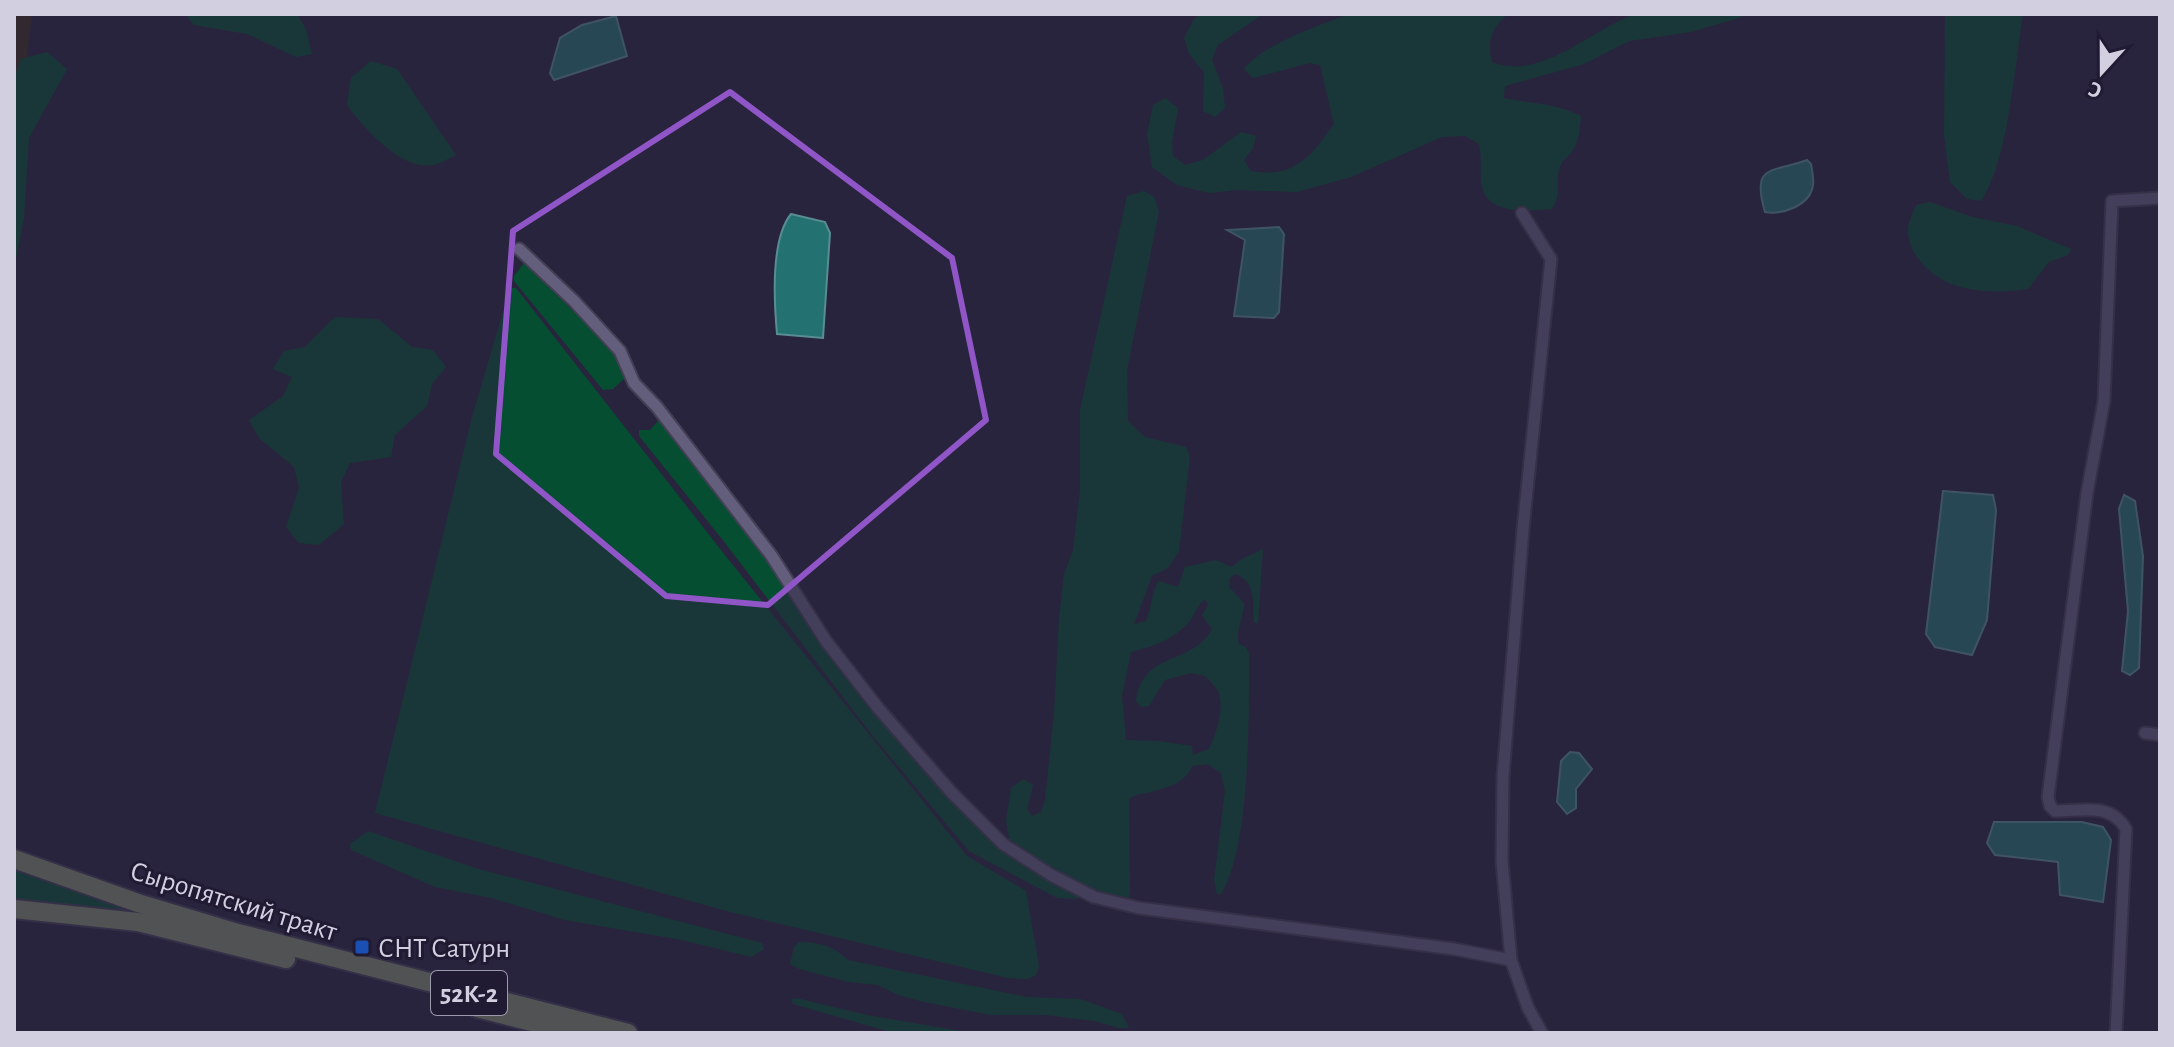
<svg xmlns="http://www.w3.org/2000/svg" width="2174" height="1047" font-family="'Alegreya Sans',sans-serif">
<style>
.industrial{fill:#3a2d1f}
.green{fill:#054e31;fill-rule:evenodd}
.water{fill:#247172;stroke:#588d93;stroke-width:2}
.lines{fill:none;stroke-linecap:round;stroke-linejoin:round}
.minor-casing{stroke:#443f55;stroke-width:15}
.primary-casing{stroke:#443f55;stroke-width:22}
.minor{stroke:#635e7c;stroke-width:11}
.primary{stroke:#808b6e;stroke-width:18}
.marked{fill:none;stroke:#9055c7;stroke-width:6;stroke-linejoin:round}
.transit-dot{fill:#1a4fb4;stroke:#201a33;stroke-width:3}
.labels{text-anchor:middle;stroke-width:6;stroke-linejoin:round;paint-order:stroke}
.shield{fill:#201a33;stroke:#9c99ac;stroke-width:2}
.shield-label{font-size:26px;font-weight:bold;fill:#d1cfe0}
.street-label{font-size:28px;fill:#d1cfe0;stroke:#201a33}
.poi-label{font-size:28px;fill:#d1cfe0;stroke:#201a33;text-anchor:start}
</style>
<rect width="100%" height="100%" fill="#29243e"/>
<!-- industrial -->
<path class="industrial" d="M14 14H32L14 174Z"/>
<!-- green -->
<path class="green" d="M185 14H297L306 29 312 54 296 57 247 34 194 25Z
M1201 14H1263L1218 45 1212 59 1223 89 1225 108 1215 117 1203 111 1204 72 1189 54 1184 38 1194 19Z
M1349 14H1508C1492 27 1486 42 1492 62 1540 82 1592 29 1635 14H1745L1739 18 1691 32 1629 41 1584 64 1505 86 1504 98C1532 104 1556 103 1581 116 1580 128 1579 143 1571 153 1567 158 1562 160 1560 167 1554 185 1563 190 1552 209 1527 211 1485 216 1481 182 1480 168 1482 160 1479 144L1465 136 1442 137 1351 177 1297 192 1238 190 1209 193 1177 185 1152 167 1147 134 1153 105 1165 98 1178 108 1172 142 1173 156 1185 165 1203 160 1241 132 1256 136 1253 148 1244 160 1251 171C1295 179 1311 156 1334 124L1320 65 1310 63 1253 78 1244 69C1265 43 1318 26 1349 14Z
M1945 14H2023C2015 64 2008 162 1981 201L1967 199 1950 182 1944 135Z
M47 52 67 69 29 138 24 218 14 269V78L21 59Z
M371 61 397 69 456 155C449 158 440 164 433 165 401 171 363 127 347 105L351 78Z
M1144 191 1154 197 1159 211 1127 370 1128 421 1145 437 1186 447 1190 456 1179 552 1168 568 1152 576 1134 624 1146 621C1152 608 1151 592 1159 581L1178 587 1185 567 1216 560 1232 567 1240 560 1263 549 1258 624 1254 622C1252 602 1257 583 1236 574L1230 578 1229 587 1244 603C1244 618 1235 629 1239 644L1246 647 1249 654C1249 711 1251 850 1220 895L1217 894 1214 880 1225 791 1221 773 1207 764 1192 766C1183 789 1152 790 1131 797L1129 801 1130 893 1128 899C1092 897 1038 866 1010 844L1006 821 1011 788 1023 779 1033 785 1027 809 1032 816 1041 812 1045 800 1054 713 1059 618 1064 574 1073 550 1080 491V410L1127 196ZM1205 599 1208 605 1202 615 1212 629C1191 667 1143 650 1136 701L1141 707 1149 706 1165 680 1191 673 1205 676C1209 680 1215 686 1218 691 1225 708 1216 734 1209 749L1193 755 1192 746 1158 741 1126 740 1122 696 1131 652C1152 647 1175 639 1190 621 1196 613 1196 606 1205 599Z
M1930 202 1972 217 2017 226 2071 249 2068 255 2049 262 2028 289C2008 292 1985 293 1965 288 1938 283 1907 258 1908 229 1908 222 1914 212 1916 205Z
M524 263 617 354 627 376 613 389 603 390 514 281V276Z
M510 288H516L728 559 967 856 1026 891 1039 966 1036 975 1028 979 1008 978 730 912 375 813 472 417Z
M335 317 378 319 412 347 433 350 446 367 432 384 427 406 395 435 391 457 350 463 341 482 344 524 319 545 299 543 286 527 299 488 294 467 259 438 249 420 283 396 292 377 273 369 284 351 305 347Z
M659 420H662L768 557 857 687 918 763 986 834 1076 891 1079 896 1077 899 1057 898 969 851 872 735 722 539 639 436V430H650Z
M368 831 475 868 762 943 764 949 751 957 682 940 565 920 491 898 435 887 351 850 350 844Z
M14 866 200 932 14 902Z
M799 942C817 941 836 947 848 960L1027 997 1080 999 1122 1014 1129 1028H1119L1094 1021 1046 1015H991L924 1002 898 995 878 985 849 982 799 969 790 964 794 947Z
M796 998 867 1015 972 1033H894L793 1004 791 999Z"/>
<!-- water -->
<path class="water" d="M616 16 627 56 554 80 550 73 560 38 582 25Z
M1807 160 1811 164C1812 170 1814 179 1813 185 1810 206 1782 215 1765 212 1751 164 1771 173 1807 160Z
M791 214 825 222 830 233 823 338 777 334C774 301 770 240 791 214Z
M1279 227 1284 234 1279 312 1274 318 1234 316 1245 240 1227 230Z
M1943 491 1993 495 1996 510 1987 620 1972 655 1935 647 1926 634Z
M2124 495 2135 501 2143 556 2139 668 2130 675 2122 671 2128 611 2119 509Z
M1570 752 1579 753 1592 769 1576 789V808L1567 814 1557 802 1561 761Z
M1994 822H2082L2103 827 2111 840 2103 902 2060 895 2058 862 1995 855 1987 843Z"/>
<g class="lines">
<!-- minor casing -->
<g class="minor-casing">
<path id="minor" d="M1522 213 1551 259 1523 529 1503 776 1502 861 1511 960 1528 1008 1542 1033
M519 249 574 301 620 351 634 383 657 407 771 555 826 641 879 709 952 793 1003 844 1051 875 1094 897 1139 908 1454 949 1511 960
M2145 733 2160 735
M2116 1033 2126 829C2110 802 2083 811 2055 811L2050 806 2048 797 2087 493 2104 401 2112 201 2160 198"/>
</g>
<!-- primary casing -->
<g class="primary-casing">
<path id="primary" d="M14 859 138 903 238 933 628 1033
M14 909 138 922 286 959
M477 1008 575 1033"/>
</g>
<!-- minor -->
<use href="#minor" class="minor"/>
<!-- primary -->
<use href="#primary" class="primary"/>
</g>
<!-- marked area -->
<path d="M0 0H2174V1047H0ZM730 92 952 258 986 420 768 605 666 596 496 454 513 231Z" fill="#29243e" fill-opacity=".55" fill-rule="evenodd"/>
<path class="marked" d="M730 92 952 258 986 420 768 605 666 596 496 454 513 231Z"/>
<!-- markers -->
<rect class="transit-dot" x="354" y="939" width="16" height="16" rx="4"/>
<g class="labels">
<!-- shield labels -->
<rect class="shield" x="431" y="971" width="76" height="44" rx="6"/>
<g class="shield-label">
<text x="469" y="1002">52К-2</text>
</g>
<!-- street labels -->
<g class="street-label">
<text transform="translate(234 900) rotate(17)" y="10">Сыропятский тракт</text>
</g>
<!-- poi labels -->
<g class="poi-label">
<text x="378" y="957">СНТ Сатурн</text>
</g>
</g>
<!-- border -->
<rect width="2174" height="1047" fill="none" stroke="#d1cfe0" stroke-width="32"/>
<!-- north arrow -->
<g transform="translate(2102 72) rotate(201)" stroke="#201a33" stroke-width="6" paint-order="stroke">
<path d="M0-6L14 30L0 20L-14 30Z" fill="#d1cfe0"/>
<text y="-12" font-size="22" font-weight="bold" text-anchor="middle" fill="#d1cfe0">С</text>
</g>
</svg>
